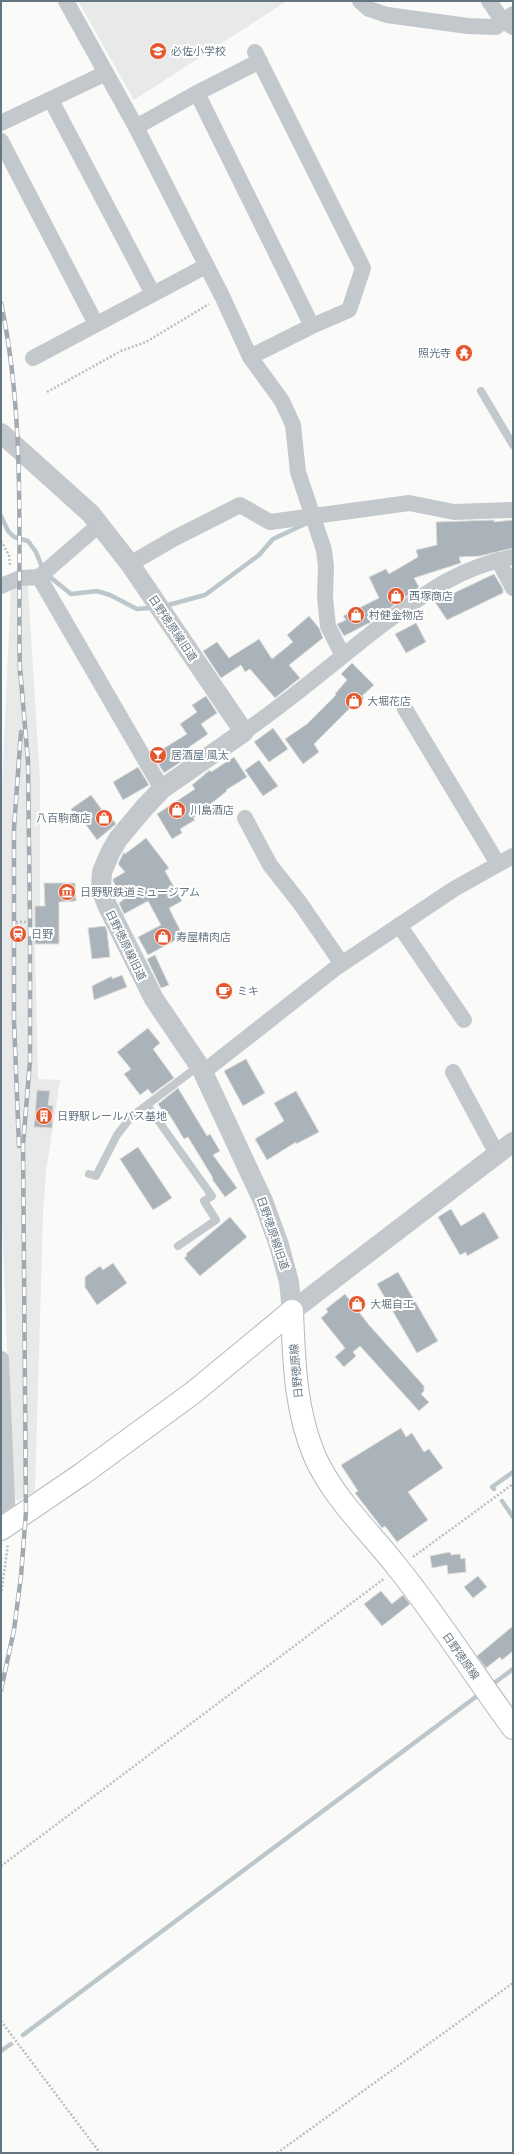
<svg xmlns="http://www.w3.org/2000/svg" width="514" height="2154" font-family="'Varela Round','Noto Sans JP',sans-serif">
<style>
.built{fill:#e8e9e9}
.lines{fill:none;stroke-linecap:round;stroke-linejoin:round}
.stream{stroke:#bbc7cb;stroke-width:4.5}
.building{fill:#aab3b9;stroke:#dcdcda}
.secondary-casing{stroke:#b3babf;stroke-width:24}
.path{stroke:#bbbfc2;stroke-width:2.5;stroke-dasharray:2 2;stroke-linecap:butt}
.service{stroke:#c3c8cc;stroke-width:8}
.minor{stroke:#c3c8cc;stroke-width:16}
.tertiary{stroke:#c3c8cc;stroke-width:20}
.secondary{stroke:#fff;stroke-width:22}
.rail-casing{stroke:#a2aab0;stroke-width:4.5}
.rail{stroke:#fff;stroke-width:3;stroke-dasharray:9;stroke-linecap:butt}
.labels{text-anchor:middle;stroke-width:4;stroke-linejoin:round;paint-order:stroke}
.poi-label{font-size:11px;fill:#657683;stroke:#fff;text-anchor:start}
.street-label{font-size:11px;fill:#657683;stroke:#fff}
</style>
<rect width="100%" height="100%" fill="#fafaf8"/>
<!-- built -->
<path class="built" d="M78 1H287L134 100Z
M24 585 28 586 40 782V906H59V944H35L38 1079 60 1080 46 1172 43 1213 35 1491 18 1501 13 1497 1 1195V808L11 589Z"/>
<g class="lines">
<!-- stream -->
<path class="stream" d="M1 516 8 531 14 537 28 541 36 552 42 567
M50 577 71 594 97 591 110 595 137 609 150 608
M168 605 205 595 259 555 273 539 305 524
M494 1489 492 1487 513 1472
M502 1501 513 1517
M490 1686 513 1669
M23 2035 481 1693
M1 2051 11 2044"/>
</g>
<!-- building -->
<path class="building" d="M494 520V522L513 520V548L480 556 459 557 461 563 414 578 419 587 371 622 344 636 337 624 346 620 343 616 379 598 369 577 386 569 389 574 418 557 416 550 437 545 436 522Z
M494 574 503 589V593L447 620 435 602Z
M309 616 319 628 323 638 289 665 300 678 275 698 250 669 245 672 241 665 221 678 203 651 217 642 229 658 259 639 272 659 293 642 287 635Z
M416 623 426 642 406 653 395 634Z
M352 663 374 685 362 696 364 698 353 710 350 708 314 744 319 752 303 764 285 739 307 724 336 695 335 694 347 680 341 674Z
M206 696 217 713 201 724 208 734 189 747 193 754 164 773 153 755 187 734 180 724 197 712 192 705Z
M273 728 288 749 269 762 254 742Z
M234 757 247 777 226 790 227 791 193 818 195 820 180 829 182 833 172 839 157 814 195 789 192 785 210 770 211 772Z
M259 760 278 786 263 796 245 770Z
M138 767 149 785 123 800 113 782Z
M91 795 105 814 107 812 116 824 97 840 84 822 81 824 71 809Z
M146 838 169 868 165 871 182 901 169 908 183 936 148 955 138 937 161 925 148 901 124 914 119 903 123 900 113 881V879L125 872 118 864 124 852 125 854Z
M44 883H75L76 901 59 902V944H35V906H45Z
M105 926 107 931 110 957 92 959 88 928Z
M155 955 169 985 161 988 147 959Z
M122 975 127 987 94 1000 92 986 112 976V979Z
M148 1028 160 1043 153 1049 174 1078 152 1094 148 1089 140 1095 124 1074 131 1069 117 1052Z
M246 1059 265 1093 243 1106 224 1071Z
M178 1088 207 1136 210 1134 220 1151 213 1155 237 1188 225 1197 212 1179 213 1178 188 1137 184 1139 169 1114 166 1116 158 1104Z
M37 1090 50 1091 48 1105 53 1106 52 1128 34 1127Z
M296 1091 319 1132 296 1144V1142L267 1160 255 1139 284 1121 274 1103Z
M138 1147 172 1198 153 1210 120 1159Z
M451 1209 461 1226 484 1212 499 1238 467 1256 466 1252 460 1255 438 1217Z
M230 1217 247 1237 200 1276 184 1258 187 1256 186 1254Z
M113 1263 127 1283 97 1305 85 1287V1277L100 1266 103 1270Z
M398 1272 438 1341 417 1353 377 1284Z
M345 1294 369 1325 424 1386V1391L421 1394 429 1402 419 1411 360 1346 353 1352 356 1356 344 1367 335 1357 345 1348 321 1318 328 1312 326 1309Z
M401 1428 406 1437 412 1433 424 1452 429 1449 443 1468 408 1492 428 1520 397 1542 385 1526 382 1528 355 1493 358 1491 341 1465Z
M450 1552 451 1555 460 1554 461 1559 465 1558 466 1572 448 1574 447 1565 432 1568 430 1556Z
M478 1576 487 1587 473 1598 464 1587Z
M381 1591 392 1604 403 1595 410 1604 382 1626 364 1604Z
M513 1626V1651L502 1660 500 1657 486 1668 477 1656Z"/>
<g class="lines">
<!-- secondary casing -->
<g class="secondary-casing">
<path id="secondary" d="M292 1311C294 1361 295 1410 315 1457 334 1499 370 1532 398 1568 439 1619 474 1675 513 1728
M1 1529 82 1474 194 1392 292 1311"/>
</g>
<!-- path -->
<path class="path" d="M47 392 121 351 146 342 209 304
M1 541 9 555 10 565
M12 922H32
M413 1557 513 1484
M1 1595 8 1544
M1 1866 385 1578
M1 2021 100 2153
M277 2153 513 1983"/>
<!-- service -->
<path class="service" d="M481 391 513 445
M147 1105 212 1196 204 1201 216 1220 178 1246
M89 1174 96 1176 117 1135 131 1117 192 1071 201 1070"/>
<!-- minor -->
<path class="minor" d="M66 1 136 127 222 296 250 357 282 401 293 425 298 472 324 550 326 566 325 597 328 626 343 656
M360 1 369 9 387 15 468 26 496 27 513 14
M489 1 502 20 513 27
M197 93 312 326
M51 100 153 294
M1 123 106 73
M136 127 197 93 260 61
M1 141 96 324
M250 357 312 326 349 310 363 268 255 52
M33 358 206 266
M498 560 513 588
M130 564 173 539 240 505 270 522 409 503 454 512 513 510
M39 577 99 525
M1 586 20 578 39 577 162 789
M405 709 498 864
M244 732C291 700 333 663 378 628 423 595 456 568 513 557
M245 818 270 865 300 903 342 964
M399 925 464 1020
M202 1070 211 1066 337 967 454 889 513 856
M453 1072 497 1154
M1 1359 8 1524"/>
<!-- tertiary -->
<path class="tertiary" d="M1 433 91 514 130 564 244 732 162 789 144 808 118 839 110 853 102 872 101 889 107 905 154 999 202 1070 263 1201 279 1245 289 1282 292 1311
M292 1311 513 1142"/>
<!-- secondary -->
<use href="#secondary" class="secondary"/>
<!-- rail casing -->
<g class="rail-casing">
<path id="rail" d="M1 303C27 425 17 551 20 674
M19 1146 14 1021V828L21 732
M1 1690 14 1630 21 1576 26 1512 23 1145 30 1061V925L28 762 20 668"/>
</g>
<!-- rail -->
<use href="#rail" class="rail"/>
</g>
<!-- icons -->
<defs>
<g id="school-disc" transform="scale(0.9)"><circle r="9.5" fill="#e4572e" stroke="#fff"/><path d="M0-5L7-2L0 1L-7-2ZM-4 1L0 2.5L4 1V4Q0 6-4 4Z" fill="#fff"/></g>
<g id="temple-disc" transform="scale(0.9)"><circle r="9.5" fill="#e4572e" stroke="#fff"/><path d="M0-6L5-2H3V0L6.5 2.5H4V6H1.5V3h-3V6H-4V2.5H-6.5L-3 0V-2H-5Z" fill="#fff"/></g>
<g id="shop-disc" transform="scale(0.9)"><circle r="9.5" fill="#e4572e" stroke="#fff"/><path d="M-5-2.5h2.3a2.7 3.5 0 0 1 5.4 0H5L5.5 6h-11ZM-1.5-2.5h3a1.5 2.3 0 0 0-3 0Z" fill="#fff"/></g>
<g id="bar-disc" transform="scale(0.9)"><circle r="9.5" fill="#e4572e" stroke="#fff"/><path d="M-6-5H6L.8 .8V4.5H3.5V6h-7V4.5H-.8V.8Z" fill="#fff"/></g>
<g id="museum-disc" transform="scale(0.9)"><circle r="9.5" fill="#e4572e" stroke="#fff"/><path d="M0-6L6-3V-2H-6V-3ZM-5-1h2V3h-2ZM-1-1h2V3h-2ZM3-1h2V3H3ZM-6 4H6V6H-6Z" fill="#fff"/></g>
<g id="station-disc" transform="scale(0.9)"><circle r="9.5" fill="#e4572e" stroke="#fff"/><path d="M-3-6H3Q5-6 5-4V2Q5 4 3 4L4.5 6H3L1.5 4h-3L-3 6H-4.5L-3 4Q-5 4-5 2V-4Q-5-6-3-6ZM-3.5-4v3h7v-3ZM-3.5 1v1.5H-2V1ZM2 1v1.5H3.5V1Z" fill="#fff"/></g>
<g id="cafe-disc" transform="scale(0.9)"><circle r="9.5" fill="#e4572e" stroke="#fff"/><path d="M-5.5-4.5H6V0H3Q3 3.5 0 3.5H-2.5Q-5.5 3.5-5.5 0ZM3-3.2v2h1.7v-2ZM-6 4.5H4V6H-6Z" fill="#fff"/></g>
<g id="building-disc" transform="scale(0.9)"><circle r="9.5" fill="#e4572e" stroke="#fff"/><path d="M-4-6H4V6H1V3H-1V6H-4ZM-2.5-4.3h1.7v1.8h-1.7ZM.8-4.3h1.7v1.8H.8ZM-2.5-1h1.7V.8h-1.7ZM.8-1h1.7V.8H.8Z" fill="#fff"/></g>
</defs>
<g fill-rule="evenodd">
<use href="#school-disc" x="158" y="51"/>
<use href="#temple-disc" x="464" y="353"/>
<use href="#shop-disc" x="396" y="596"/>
<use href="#shop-disc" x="356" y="615"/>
<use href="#shop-disc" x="354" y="701"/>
<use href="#bar-disc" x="158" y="755"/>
<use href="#shop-disc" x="177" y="810"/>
<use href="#shop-disc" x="104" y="818"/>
<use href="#museum-disc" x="67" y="892"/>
<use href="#station-disc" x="18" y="934"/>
<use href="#shop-disc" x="163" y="937"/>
<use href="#cafe-disc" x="224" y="991"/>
<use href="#building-disc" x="44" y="1116"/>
<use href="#shop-disc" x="357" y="1304"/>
</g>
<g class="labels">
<!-- poi labels -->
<g class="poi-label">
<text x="171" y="55">必佐小学校</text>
<text x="451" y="357" text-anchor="end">照光寺</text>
<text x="409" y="600">西塚商店</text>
<text x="369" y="619">村健金物店</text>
<text x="367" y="705">大堀花店</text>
<text x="171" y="759">居酒屋 風太</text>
<text x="190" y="814">川島酒店</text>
<text x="91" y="822" text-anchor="end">八百駒商店</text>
<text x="80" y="896">日野駅鉄道ミュージアム</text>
<text x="31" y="938">日野</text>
<text x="176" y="941">寿屋精肉店</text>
<text x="237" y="995">ミキ</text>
<text x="57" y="1120">日野駅レールバス基地</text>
<text x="370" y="1308">大堀自工</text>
</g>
<!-- street labels -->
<g class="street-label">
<text transform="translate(173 628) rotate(56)" y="4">日野徳原線旧道</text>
<text transform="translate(126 945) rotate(64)" y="4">日野徳原線旧道</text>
<text transform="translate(273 1233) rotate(71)" y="4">日野徳原線旧道</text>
<text transform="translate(296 1371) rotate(-95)" y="4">日野徳原線</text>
<text transform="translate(461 1656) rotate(55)" y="4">日野徳原線</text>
</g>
</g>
<!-- border -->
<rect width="514" height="2154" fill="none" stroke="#657683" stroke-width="4"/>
</svg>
